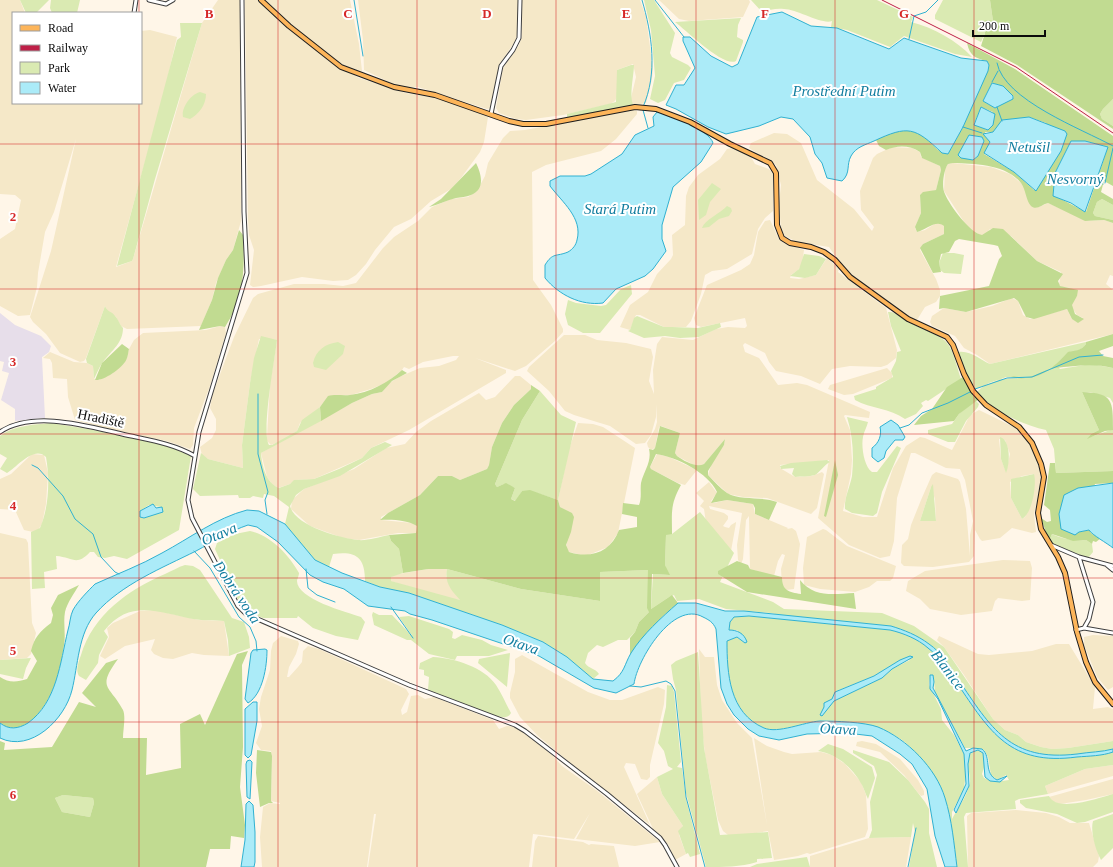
<svg xmlns="http://www.w3.org/2000/svg" width="1113" height="867" font-family="Georgia,serif">
<style>
.industrial{fill:#e7deea}
.farmland{fill:#f5e8c8;fill-rule:evenodd}
.green{fill:#daeab2;fill-rule:evenodd}
.forest{fill:#c1db91;fill-rule:evenodd}
.water{fill:#abebf8;stroke:#30b1d1}
.lines{fill:none;stroke-linecap:round;stroke-linejoin:round}
.stream{stroke:#30b1d1;stroke-width:1}
.minor-casing{stroke:#3e3e3e;stroke-width:5}
.major-casing{stroke:#1c1c1c;stroke-width:6}
.minor{stroke:#fff;stroke-width:3}
.major{stroke:#fdb55a;stroke-width:4}
.rail{stroke:#be1f47;stroke-width:1}
.grid{fill:none;stroke:#d62828;stroke-width:1;stroke-opacity:0.55}
.labels{text-anchor:middle;stroke-width:4;stroke-linejoin:round;paint-order:stroke}
.street-label{font-size:14px;fill:#0b0b0b;stroke:#fff}
.water-label{font-size:15px;font-style:italic;fill:#117d9f;stroke:#fff}
.grid-label{font-size:13px;text-anchor:middle;font-weight:bold;fill:#d62828;stroke:#fff;stroke-width:4;stroke-linejoin:round;paint-order:stroke}
</style>
<rect width="100%" height="100%" fill="#fff6e8"/>
<!-- industrial -->
<path class="industrial" d="M0 313 15 325 41 336 51 346 49 352 42 357 45 418 15 421V409L1 400 9 373 2 371 4 362 0 361Z"/>
<!-- farmland -->
<path class="farmland" d="M0 0H20L25 13H13V103H141V31L150 30 177 37 163 97 116 267 132 261 133 259 202 23 218 0H240L241 221 233 250 226 260 216 283 212 300 201 326 127 329 121 326 116 317 108 312 105 306 86 358 84 361 80 362 60 353 46 334 33 322 30 317 51 251 76 139 54 212 45 232 38 273 37 287 30 315 18 316 0 306V239L15 229 21 200 15 195 0 194Z
M245 0H258L260 2 291 31 329 61 359 78 406 93 436 98 471 109 488 117 484 142 480 152 461 178 451 189 431 201 411 219 394 227 375 250 366 264 356 275 348 280 333 281 302 277 261 286 253 287 250 285 254 250 249 235 248 219Z
M265 0H350L359 44 362 71 351 69 340 63 297 30Z
M358 0H518V27L516 40 499 65 491 108 487 109 418 87H406L393 84 364 70 363 40Z
M522 0H640L646 17 653 69 652 79 646 103 635 105 631 102V98L636 77 633 64 617 70V97L615 101 610 104 563 115 526 120 516 119 499 113 496 108 503 68 519 45 522 36Z
M659 0H749L750 2 743 17 689 21 679 19Z
M633 110 637 111V114L616 139 601 151 546 165 532 172 533 280 551 305 563 329V332L555 341 526 366 515 371 475 358 506 370V373L409 430 371 448 362 458 355 461 314 479 295 480 290 484 278 488 272 484 267 477 261 453 281 441 271 445 267 441V436L270 384 277 340 259 339 250 383 242 445 243 468 208 459 202 455 200 447 212 438 216 430V419L210 408 213 393 234 337 253 298 258 294 294 284H324L343 286 356 283 383 248 394 237 418 221 432 207 451 199 468 197 477 191 485 176 488 163 503 138 510 131 525 130ZM453 356H459L456 360 439 366 420 368 399 377 388 384 382 392 372 394 352 403 282 441 297 431 300 423 318 409 325 401 336 395H351L371 389 386 383 402 370 404 367 409 369 423 362Z
M774 133 787 134 801 143 817 180 854 209 872 231 874 227 861 210 860 191 873 158 877 154 892 147 912 148 920 152 921 157 940 166 941 170 936 190 920 195 921 213 915 228 917 232 925 230 936 223 942 224 944 226V234L923 244 920 250 936 279 940 290V296L936 302 925 307 917 320 909 318 856 279 840 263 829 247 797 242 785 236 781 230 779 203 781 185 776 165 749 148 751 143Z
M732 148 750 155 755 164 769 169 773 174V211L765 218 758 229 752 254 727 269 712 271 705 275 701 294 691 321 686 327H664L640 315H636L630 330 620 327 630 305 648 292 657 274 671 259 673 255 672 235 685 225 686 196 689 187 698 175 720 159 727 149Z
M953 163 991 167 1010 174 1021 183 1039 207 1048 203 1089 221 1104 220 1113 223V276L1110 275 1106 284 1113 290V334L990 364 977 355 964 348 955 336 932 326 930 322 932 316 944 308 966 312 992 306 1012 298 1018 301 1023 315 1030 319 1067 309 1072 319 1083 318 1077 315 1072 308V301L1077 296 1070 288 1062 287 1059 285 1061 272 1037 261 1011 236 990 229 985 235H980L968 228 944 191 945 169 948 164Z
M770 220 779 239 784 243 804 250 802 264 798 270 791 275 790 278 799 279 816 275 827 258 839 269 838 272 886 308 897 350 896 358 887 365 881 367 850 366 832 369 820 384 801 376 776 371 769 362 765 353 745 343 743 345 745 352 759 358 778 385 797 383 807 385 870 412 869 418 845 415 844 416 850 430 852 460 851 474 843 511 863 517H877L893 468 906 446 920 437 925 438 952 450 970 415 979 410 1016 428 1032 447 1041 473V485L1034 514 1036 532 1032 533 1012 528 1000 538 982 541 980 539 975 530 974 556 969 562 933 567 904 566 901 563 902 545 908 539 911 525 921 500 932 475 936 472 958 479 960 482 966 509 970 556V535L973 521 965 480 960 469 946 468 915 453H911L897 498 894 541 890 556 880 558 849 545 818 518 829 460 780 465V468L795 477 812 476 822 472 824 474 817 508 811 514 767 498 743 497 728 494 708 475 712 462 724 445 725 439 704 464 700 466 694 465 677 456 675 453 680 433 661 426 659 427 655 448 651 450 648 447 647 443 655 429 657 422 656 404V417L651 435 645 443 636 444 610 426 574 415 565 411 549 391 527 371 529 367 564 335H585L597 340 626 343 651 349 653 357 649 381 654 394 653 370 657 344 662 337 693 340 716 329 728 327 745 328 747 326 745 318 701 327 696 325 694 318 707 285 741 270 750 264 754 255 758 232 765 221ZM999 439 1005 440 1010 454 1006 472 1001 459ZM1034 474 1028 509 1025 517 1022 519 1011 498 1010 482 1022 476ZM931 487 935 499 936 521H920Z
M220 326 225 327 226 333 210 386 194 428 193 445 190 449 167 441 116 431 75 420 68 397 67 379 53 378 52 363 50 359 43 358 50 352 74 362 87 363 93 366 94 379 99 380 121 366 127 358 129 349 134 340 143 333 206 330Z
M887 368 892 373V378L853 394 844 395 828 389 830 385Z
M515 376H520L531 385V389L514 405 502 423 492 447 489 465 487 469 460 480 452 476H438L420 495 381 517V520L413 523 417 526 416 533H398L359 540 343 538 310 526 291 509 292 500 304 489 354 469 386 448 405 444 416 432 431 421 479 393 486 400 495 397Z
M578 423 593 424 603 427 635 448 618 533 608 547 586 556 569 552 566 548 567 538 572 527 567 511 560 507 558 500 569 449Z
M32 454 44 455 48 473 46 504 42 524 38 530 33 532 24 530 15 510 0 509V479L11 474Z
M657 454 669 457 697 470 685 485 678 483 651 469 650 467Z
M709 482 717 493 711 501 714 503 727 500 753 504 755 514 788 528 787 529 792 528 796 531 800 544 794 589 786 590 782 585 781 569 785 555 782 554 778 561 774 576 750 569 749 516 746 520 743 559 741 564 738 560 737 545 742 513 709 506 710 509 724 513 728 516V519L723 526 725 527 729 528 731 525 736 522V523L731 551 706 523 704 509 700 506 704 501 696 493Z
M823 529 826 530 847 546 896 566 893 578 890 581H877L869 587 855 592 820 589 804 585 803 568 807 537Z
M0 533 26 539 28 543 32 623 36 633 31 654 27 658 0 660Z
M1003 560 1030 561 1032 568 1030 600 1022 601 998 598 995 601 992 611 961 615 930 609 920 599 906 591 908 581 925 571Z
M428 569H447L446 576 461 600 451 599 390 581 391 577 393 575Z
M154 610 199 620 224 621 229 656 204 655 192 653 173 659 163 658 154 654 151 650 155 639 125 646 105 659 100 656 109 637 107 628 113 623 140 611Z
M1093 635 1113 636V687L1108 690 1097 677 1084 645V637Z
M281 636 298 641 299 644 296 654 289 667 287 677H289L298 667 302 662 303 651 308 646 319 649 406 689 409 694 401 710 402 715 407 712 411 696 418 695 425 699 434 697 493 720 499 729 507 726 516 727 552 755 562 766 596 790 660 842 635 846 576 839 590 813 574 839 533 834 529 867H368L376 814H374L367 867H262L260 837 263 807 270 803 280 804V803L271 801 272 764 271 751 261 750 256 743 262 726 259 709 261 697 270 670 271 651 273 643Z
M939 636 978 654 989 655 1032 651 1056 644H1069L1095 687 1093 709 1108 707 1113 709V741L1068 748 1052 749 1041 747 1026 742 1018 735 1005 730 993 719 964 675 944 647 937 640Z
M699 649 705 657H714L717 685 722 700 737 723 752 738 767 825 754 738 767 746 784 752 792 754 821 752 832 755 845 764 861 782 866 795 868 829 865 837 810 854 807 853 798 856 774 860 768 831 744 835H728L723 831 718 820 705 755 701 719Z
M522 655 588 692 610 700H622L658 687 665 690 664 704 650 765V777L647 780 641 779 635 764 626 763 624 767 650 825 574 766 538 736 520 717 510 698V693L515 672V659Z
M862 741 876 744 900 759 918 780 924 791V795L921 796 919 794 904 775 880 752 856 746 857 742Z
M1113 765V776L1048 794 1045 786 1085 769Z
M657 777 662 794 683 826 679 835 686 854 675 860 668 844 654 831 637 794Z
M1113 779V794L1086 800 1060 804 1051 801 1049 797Z
M1016 810 1046 813 1059 817 1070 823H1089L1099 856 1098 862 1093 867H968L967 816 971 813Z
M538 836 583 842 589 845 591 844 614 846 619 867H532L535 841Z
M911 837 906 867H810V856L869 838Z"/>
<!-- green -->
<path class="green" d="M20 0H49L36 13H26Z
M51 0H80L77 13H52L50 8Z
M644 0H654L675 33 670 53 672 57 688 65 691 68 684 80 674 83 665 100 658 103 650 99 655 76 651 30Z
M751 0H877L913 17 911 22C934 28 956 40 972 57L955 54 904 36 890 47 847 30 831 27 832 21C822 25 797 9 784 9 776 8 769 10 762 12Z
M943 0H990L993 21 983 27 985 33 981 42 935 19V15Z
M741 18 738 25 737 37 743 40V42L736 61C724 68 686 30 675 22Z
M180 23H202L155 179 133 259 132 261 117 266 177 40 181 37Z
M631 65H634C634 74 629 97 633 104L638 105 567 118V114L616 102 617 70Z
M200 92 206 94C206 105 199 114 190 119L183 117C181 108 191 94 200 92Z
M1113 99V126L1102 119 1100 114 1103 109Z
M712 183 721 189 710 202 706 215 699 220 698 200Z
M1102 199 1113 205V220L1095 216 1093 213 1097 202Z
M727 206 731 208 732 211 729 216 719 219 709 227 702 228C705 219 720 214 727 206Z
M943 253H954L964 255 961 274 944 273 940 270 939 263Z
M804 254 819 256 826 259 816 275 805 278 790 276 799 269Z
M631 285 632 294 600 333H583L568 325 565 314 568 300 576 303 601 306 606 305 621 289Z
M105 306C108 313 112 311 115 316 119 320 119 324 123 328 123 343 112 350 103 362 99 367 97 373 94 379L93 366 87 363 86 359Z
M888 312C896 311 903 320 910 323 950 342 948 334 961 379L928 401 926 400 921 403 923 406 916 414 905 419C890 408 871 409 855 400L854 396 876 389V387L893 377 891 371 896 361 897 352 901 351 891 326Z
M637 316 664 327H672L698 328 720 323 721 327 699 337 680 338 665 336 644 338 628 331 630 330 634 318Z
M261 336 277 340C275 358 261 432 269 445H272L297 431 302 420 320 407 321 421 261 453C262 466 266 483 279 488L290 484 294 480 314 479 339 469 362 458 371 448 385 442 392 445 340 476 304 489 296 495 290 506C295 526 340 538 358 540 367 541 379 537 389 535L391 541 399 549 403 573 391 577V581L460 600C452 591 444 583 447 569L521 589 600 601V572L648 570 649 612 639 622 635 632 627 640H618L603 647 597 645 588 653 585 663C589 669 595 668 599 674L593 679 567 657 543 642 502 625 409 593 380 587 365 581C365 557 356 551 333 554L329 567 315 560 285 524 289 507 274 496 264 494 263 498 253 496 250 498H239L238 495 200 496 193 489 201 453 208 459 243 468 242 445 250 383 254 358Z
M338 342 345 346 343 354 326 370 314 367 313 363C316 350 325 344 338 342Z
M1086 342V344C1083 349 1077 352 1071 351L1057 365 1060 369 1091 364 1113 368V403L1110 398 1090 392H1082L1099 430 1091 434 1088 438 1113 429V471L1056 473 1054 449 1046 430C1021 424 994 412 977 392 989 378 1010 377 1027 379L1006 377 976 389 971 384 958 352C971 350 980 360 990 364Z
M540 391 561 415 576 422 558 500C546 496 535 491 522 491L516 501 511 499 515 488 504 484 497 487 495 484 522 420Z
M975 400 979 404 978 407 966 421 955 442H948L928 434V430L952 424 959 414Z
M847 417 868 422C867 427 864 431 863 437 861 446 864 467 872 472H877L897 446 901 448 882 492 877 513 873 516 852 513 845 509C844 498 850 487 852 476 854 456 853 436 847 417Z
M51 423 88 429 166 445 191 456 179 530 127 559 114 556 105 558 98 557 94 552H90C76 567 73 557 56 556L57 569 44 572 45 588 32 589 31 532 40 528C49 507 50 480 46 457 34 445 17 467 7 473L0 469 7 458 0 454V436C15 425 33 425 51 423ZM149 505 161 507 160 513 144 518 140 517V511Z
M1000 437C1011 440 1010 464 1006 473L1001 459Z
M827 460 830 462C824 465 819 473 815 475 809 477 801 476 795 477L792 474 794 468 781 469 780 466 791 463Z
M1034 474C1037 485 1032 514 1022 519L1011 498V479Z
M933 484 936 521H920L931 487Z
M700 512 734 553 720 582 773 602 784 609 882 613 914 626 944 647 993 719 1005 730 1018 735 1026 742 1041 747 1052 749 1068 748 1113 741V749C1102 752 1089 752 1077 754 1010 762 991 728 958 679 950 667 941 652 929 644 917 635 904 630 891 626L780 615 771 613 726 609 699 599 677 601 674 595 669 597 651 609 653 574 668 575 665 565 666 534H672Z
M250 531C271 536 288 554 299 573 299 575 297 580 297 581 297 599 346 612 361 617L365 622 358 640 336 636 313 628 298 616 297 618H263L251 613 247 604 239 602 215 549 217 543 235 534Z
M1052 534C1062 539 1075 541 1086 540L1092 544 1093 552 1088 558 1057 546 1049 541Z
M185 565 193 566 200 570 232 618 244 622 249 637 250 648 229 656 228 640 224 621C214 620 204 621 193 619 160 613 130 598 104 631L108 637 99 655 98 663 86 680 79 676C75 670 79 661 81 655 93 615 128 590 165 574 172 571 178 567 185 565Z
M373 612 379 615H392L413 637 399 617 409 616 449 629 453 632 452 638 455 639 462 635 482 640 491 645 508 650 489 656H457L455 660 429 654 411 640H407L374 625 372 615Z
M749 616 890 630C903 633 918 639 928 648 940 657 948 671 957 683 990 732 1010 766 1077 757 1089 756 1102 756 1113 752V765L1085 769 1045 786 1048 794 1019 799 1015 801 1016 809 966 813 964 817 968 867H957C954 844 952 820 945 798 941 785 933 775 924 765 919 759 914 752 909 746 886 724 850 720 820 721 804 722 778 734 764 728 729 713 727 673 727 641L737 637 745 643 737 630H729L730 622 734 617ZM900 660H910L892 669 882 678 834 701 820 714 839 690 874 676ZM930 675 934 679 935 692 965 748H973L984 750 988 757 991 775 997 780 1006 775 1009 780 995 782 984 778 982 774 985 764 983 753 978 750C975 751 972 752 970 754 965 762 971 774 970 783 967 796 958 808 952 819V812L964 789 966 770 964 754 954 735 942 720 941 709 929 685Z
M698 652 704 748 720 835 768 832 772 858 757 859V862C740 867 724 867 706 867L686 793 676 690 673 679 671 665 676 661Z
M510 653 507 687 478 663 479 659Z
M433 657C454 658 484 667 496 685 502 694 506 704 511 713 508 719 502 717 496 716L428 690 429 677 424 675V670L419 669 420 663Z
M31 658 26 668 23 679 0 674V660Z
M667 685 672 686 674 692 681 762 677 767 682 768 686 799 700 854 690 857 688 853 686 854 678 831 683 826 662 794 657 777 673 769 668 766 664 751 658 743 666 707Z
M828 744 843 749 872 767 875 778 868 799C866 795 864 789 862 785 853 768 837 754 818 751Z
M853 750 889 762 908 780 925 802 929 809V833L937 867H909L915 832 913 823 911 837 869 838 872 830 870 802 877 775 874 766 853 753Z
M1113 794V812L1085 822 1077 823 1057 814 1026 808 1020 803V800L1049 796C1057 813 1098 798 1113 794Z
M63 795 93 798 94 803 90 817 62 812 55 798Z
M1113 814V848L1101 860C1096 851 1090 832 1093 821Z
M807 857 810 867H750L757 864Z"/>
<!-- forest -->
<path class="forest" d="M990 0H1113V99L1103 109 1100 114 1102 119 1113 126V129L1017 65 981 46 985 33 981 22 987 20 993 21Z
M967 43 1015 69 1113 136V186L1104 181 1101 192 1113 199V205L1102 199 1097 202 1093 213 1095 216 1113 220V223L1104 220 1085 221 1048 203C1043 204 1036 211 1031 206 1026 201 1026 190 1021 183 1006 164 975 164 953 163L948 164C944 169 941 187 945 194 950 206 970 233 982 235L993 228 1003 229 1037 261 1063 274 1058 281 1060 286 1078 290 1077 296 1072 305 1075 314 1084 319 1078 323 1072 319 1067 309 1034 319 1026 317 1018 301 1014 298 966 312 944 308 939 309 940 296 989 286 999 259 1002 256 998 246 994 245 959 239 955 241 949 252 941 254 939 263 941 272 933 273 920 248 923 244 944 234V226C936 219 926 230 917 232L915 227 921 213 920 195 923 192 936 190 941 170 940 166 922 158 920 152C910 145 897 145 886 150L879 146 876 140C893 131 912 125 928 140 935 146 938 153 948 154L963 127 989 66 987 61C975 58 970 56 967 43ZM992 83 1003 86 1014 97 995 108 983 101ZM981 107 993 112 987 130 974 124ZM1029 117 1046 123 1034 190 1014 172 984 154 990 142 985 132H993L1002 121ZM969 135 982 137 984 141 978 156 973 160 958 156ZM1071 141H1085L1108 147 1086 212 1053 195 1055 173Z
M476 163C481 173 486 189 471 195 466 197 461 197 456 198 447 200 438 205 429 207L441 199Z
M239 230 243 235C245 268 244 298 225 327L220 326 199 330 212 300 218 278 226 260 233 250Z
M1113 334V346L1099 351 1103 356 1113 358V368C1093 363 1075 366 1055 368 1039 370 1028 384 1011 376 1016 376 1021 378 1026 378 1043 378 1058 363 1068 352 1076 350 1081 351 1086 344V342Z
M122 344 129 349C128 353 128 358 125 362 120 369 104 381 95 380L102 363Z
M402 370 407 373 392 381 382 392 372 394 352 403 321 421 320 407 328 396C335 394 343 396 350 395 369 393 389 382 402 370Z
M963 377 979 399 959 414 954 421 914 425 921 416 932 409 947 387Z
M531 385 540 391 522 420 495 484 497 487 506 483 515 488 511 499 515 501 522 491 530 490 558 500 560 507 572 513 574 517 571 532 566 545 569 552C591 559 611 552 619 530L637 527V517L622 514 623 503 639 505C642 497 640 490 641 483 644 470 652 462 649 449L653 450 655 448 660 426 680 433 675 453 677 456C684 461 696 468 704 464L725 439 724 445 708 471V475C714 481 720 488 727 493 741 501 762 496 777 502L769 520 755 514V508L753 504 727 500 711 503 717 492C708 473 677 457 656 454L650 467 651 469 681 485C670 505 672 512 672 534L666 535 665 565 670 575 652 574 651 609 672 595 678 603 662 617 630 655V638L635 632 639 622 649 612 647 608 648 570 600 572V601L521 589 447 569H428L403 573 399 549 391 541 389 535 416 533 417 526C408 520 391 519 380 520L388 513 420 495 438 476H452L460 480 487 469 489 465 492 447 502 423 514 405 531 389Z
M1082 392C1113 393 1113 400 1113 430L1105 431 1087 439 1091 434 1099 430Z
M835 460 838 475 826 517 824 516Z
M1050 463H1055L1056 473 1113 471V483L1095 484 1079 532 1089 530 1092 534 1101 538 1096 542 1093 541 1092 544 1086 540 1073 541 1052 534 1049 541 1041 518 1047 522 1051 521 1050 510 1044 505Z
M737 561 748 565 750 569 782 577C782 591 789 592 801 594L800 580C814 598 834 594 854 593L856 609 747 592 718 574V571Z
M79 585C75 592 67 603 65 612 63 623 66 634 64 645 60 673 52 705 28 723 18 729 9 730 0 723V677C9 683 17 682 27 679L37 661 31 651C34 638 40 631 51 623L53 615 51 608 58 595Z
M248 651 242 665 243 747 240 787 245 825 244 838 231 836 230 849H210L206 867H0V741L5 743 4 750 52 747 79 702 96 707 82 693 106 663 118 659C96 689 110 685 123 710 126 717 123 730 123 738H147L146 775 181 768 180 724 200 714 205 725 237 654ZM63 795 93 798 94 803 90 817 62 812 55 798Z
M257 750 271 752 272 756 271 801 273 803H269L260 807 256 773Z"/>
<!-- water -->
<path class="water" d="M782 12 811 26 837 28 889 49 904 38 961 58 987 61 989 65 988 71 963 127 948 154 942 153C915 127 908 125 874 141 865 145 856 147 851 156 846 165 851 173 842 181L827 178 822 163 815 154 810 137 793 119 781 117 759 126 726 134 708 127 676 109 666 105 676 85H684L695 68 683 41V37H690L711 56 732 67 738 64 757 17Z
M992 83 1003 86 1013 96V99L995 108 983 101Z
M981 107 995 114 993 125 988 130 974 125Z
M657 112C669 112 710 131 713 143L701 162 673 187 662 225V239L666 251 653 269 645 276 616 289 603 303C581 306 559 295 545 278V265C553 252 556 257 568 252 573 249 576 245 577 240 583 218 562 202 550 186V181L560 176H585L591 174 622 154 635 135 654 126 653 117Z
M1029 117 1065 131 1067 134 1061 151 1036 191 1014 172 984 153 990 142 983 134 993 132 1002 120Z
M969 135 982 137 984 141 978 156 973 160 961 158 958 155Z
M1071 141H1085L1108 147 1085 212 1071 203 1053 196 1055 173Z
M891 420 898 425 905 437 903 440H895L886 451 884 458 878 462 872 457V448C879 443 882 435 880 427Z
M1113 483V548C1107 543 1092 535 1089 530L1079 532 1075 535 1061 529 1059 514 1064 495 1078 488Z
M153 504 156 508 162 507 163 512 144 518 140 517V511Z
M247 510 259 511 285 524 315 560 342 573 380 587 409 593 502 625 543 642 567 657 593 679 613 681C625 672 624 665 631 653 643 634 661 618 678 603H696L725 611H744L891 626C904 630 917 635 929 644 941 652 950 667 958 679 991 728 1010 762 1077 754 1089 752 1102 752 1113 749V752C1102 756 1089 756 1077 757 1010 766 990 732 957 683 948 671 940 657 928 648 918 639 903 633 890 630L749 616 734 617 730 622 729 630C737 630 744 633 747 642L745 643 737 637 727 641C727 673 729 713 764 728 778 734 804 722 820 721 835 721 864 722 878 727 907 739 936 768 945 798 952 820 954 844 957 867H945L935 836 927 789 912 764 900 754 872 736 847 733 807 734 779 740 759 736 748 729 734 715 727 704 721 688 716 629C713 622 709 620 703 617 673 600 637 660 634 684L616 693 594 688 539 656 432 620 410 614 405 611 368 606 344 589 323 582 310 575 278 542 257 527 248 525C230 531 213 542 196 551 162 568 122 584 96 613 78 633 78 666 72 690 65 719 31 753 0 738V723C9 730 18 729 28 723 57 702 60 663 68 630 70 624 70 616 73 610 78 601 88 591 95 584 117 574 141 565 162 553 190 538 216 518 247 510Z
M265 649 267 650C267 666 263 694 248 703L245 699 251 653 253 650Z
M910 656 913 657 892 669 882 678 834 701 822 716 820 715 824 707V703L832 699 835 692 874 676 900 660Z
M930 675H933L934 682 933 688 966 751 973 748 982 749C992 757 983 773 997 780L1007 776 1000 782 990 781 985 777 983 753 978 750 970 753 968 764 969 786 956 813 954 810 966 784 964 754 938 699 930 689Z
M253 702H257V721L251 755 248 758 245 755V709Z
M250 760 252 762 250 799 247 797 246 764 247 761Z
M249 801 253 805 255 832V862L254 867H241L245 840 246 804Z"/>
<g class="lines">
<!-- stream -->
<path class="stream" d="M354 0 363 56
M642 0C652 34 658 73 643 107
M655 0 684 37
M909 39 914 16 926 12 938 0
M997 63C1004 100 1082 129 1113 146
M992 82 998 71
M997 107 1002 121
M643 110 648 128
M963 127 982 133
M1097 181 1103 184
M1105 183 1113 148
M975 389 1007 378 1032 377 1079 357 1103 355
M258 394V454L268 492 265 500 267 514
M900 428 909 425 922 413 948 403 972 391
M32 465 38 468 63 496 75 519 93 534 101 557 115 572 119 574
M194 551 210 568 239 617 250 627 256 641 257 651
M306 569 308 588 317 595 335 602
M391 607 413 638
M630 686 641 687 666 681 671 684 675 691 686 797 705 867
M908 867 916 828"/>
<!-- minor casing -->
<g class="minor-casing">
<path id="minor" d="M149 0 166 4 173 0
M242 0 244 212 247 273 199 432 188 500 192 518 238 606 246 614 409 685 515 725 525 731 607 794 660 838 665 845 677 867
M134 13 136 0
M491 114 501 66 513 50 519 38 520 0
M0 432C33 410 87 426 122 434 148 440 172 443 195 456
M1051 545 1079 557 1113 566
M1079 557 1093 602 1089 619 1084 628
M1107 565 1113 570
M1076 630 1084 628 1113 633"/>
</g>
<!-- major casing -->
<g class="major-casing">
<path id="major" d="M261 0 289 26 341 67 394 87 435 95 509 121 523 124H546L635 107 656 109 690 122 730 144 770 163 776 173 777 225 782 238 790 243 811 247 824 252 835 260 850 277 908 319 947 337 953 345 964 374 973 391 986 405 1019 427 1032 443 1041 464 1044 477 1038 513 1041 529 1058 557 1065 573 1077 632 1086 662 1095 682 1113 704"/>
</g>
<!-- minor -->
<use href="#minor" class="minor"/>
<!-- major -->
<use href="#major" class="major"/>
<!-- rail -->
<path class="rail" d="M882 0 1016 67 1113 133"/>
</g>
<!-- grid -->
<path class="grid" d="M139 0V13M278 0V867M417 0V867M556 0V867M696 0V867M835 0V867M974 0V867M139 103V867M0 144H1113M0 289H1113M0 434H1113M0 578H1113M0 722H1113"/>
<g class="labels">
<!-- street labels -->
<g class="street-label">
<text transform="translate(101 418) rotate(12)" y="5">Hradiště</text>
</g>
<!-- water labels -->
<g class="water-label">
<text x="844" y="96">Prostřední Putim</text>
<text x="1029" y="152">Netušil</text>
<text x="1075" y="184">Nesvorný</text>
<text x="620" y="214">Stará Putim</text>
<text transform="translate(219 534) rotate(-23)" y="5">Otava</text>
<text transform="translate(237 592) rotate(56)" y="5">Dobrá voda</text>
<text transform="translate(521 644) rotate(19)" y="5">Otava</text>
<text transform="translate(948 670) rotate(53)" y="5">Blanice</text>
<text transform="translate(838 729) rotate(3)" y="5">Otava</text>
</g>
</g>
<g class="grid-label">
<text x="209" y="18">B</text>
<text x="348" y="18">C</text>
<text x="487" y="18">D</text>
<text x="626" y="18">E</text>
<text x="765" y="18">F</text>
<text x="904" y="18">G</text>
<text x="13" y="221">2</text>
<text x="13" y="366">3</text>
<text x="13" y="510">4</text>
<text x="13" y="655">5</text>
<text x="13" y="799">6</text>
</g>
<!-- legend -->
<rect x="12" y="12" width="130" height="92" fill="#ffffff" stroke="#9d9d9d"/>
<rect x="20" y="25" width="20" height="6" fill="#fdb55a" stroke="#9d9d9d"/>
<text x="48" y="32" font-size="12" fill="#0b0b0b">Road</text>
<rect x="20" y="45" width="20" height="6" fill="#be1f47" stroke="#9d9d9d"/>
<text x="48" y="52" font-size="12" fill="#0b0b0b">Railway</text>
<rect x="20" y="62" width="20" height="12" fill="#daeab2" stroke="#9d9d9d"/>
<text x="48" y="72" font-size="12" fill="#0b0b0b">Park</text>
<rect x="20" y="82" width="20" height="12" fill="#abebf8" stroke="#9d9d9d"/>
<text x="48" y="92" font-size="12" fill="#0b0b0b">Water</text>
<!-- scale -->
<path d="M973 30v6h72v-6" fill="none" stroke="#0b0b0b" stroke-width="2"/>
<text x="979" y="30" font-size="12" fill="#0b0b0b" stroke="#ffffff" stroke-width="3" paint-order="stroke">200 m</text>
</svg>
